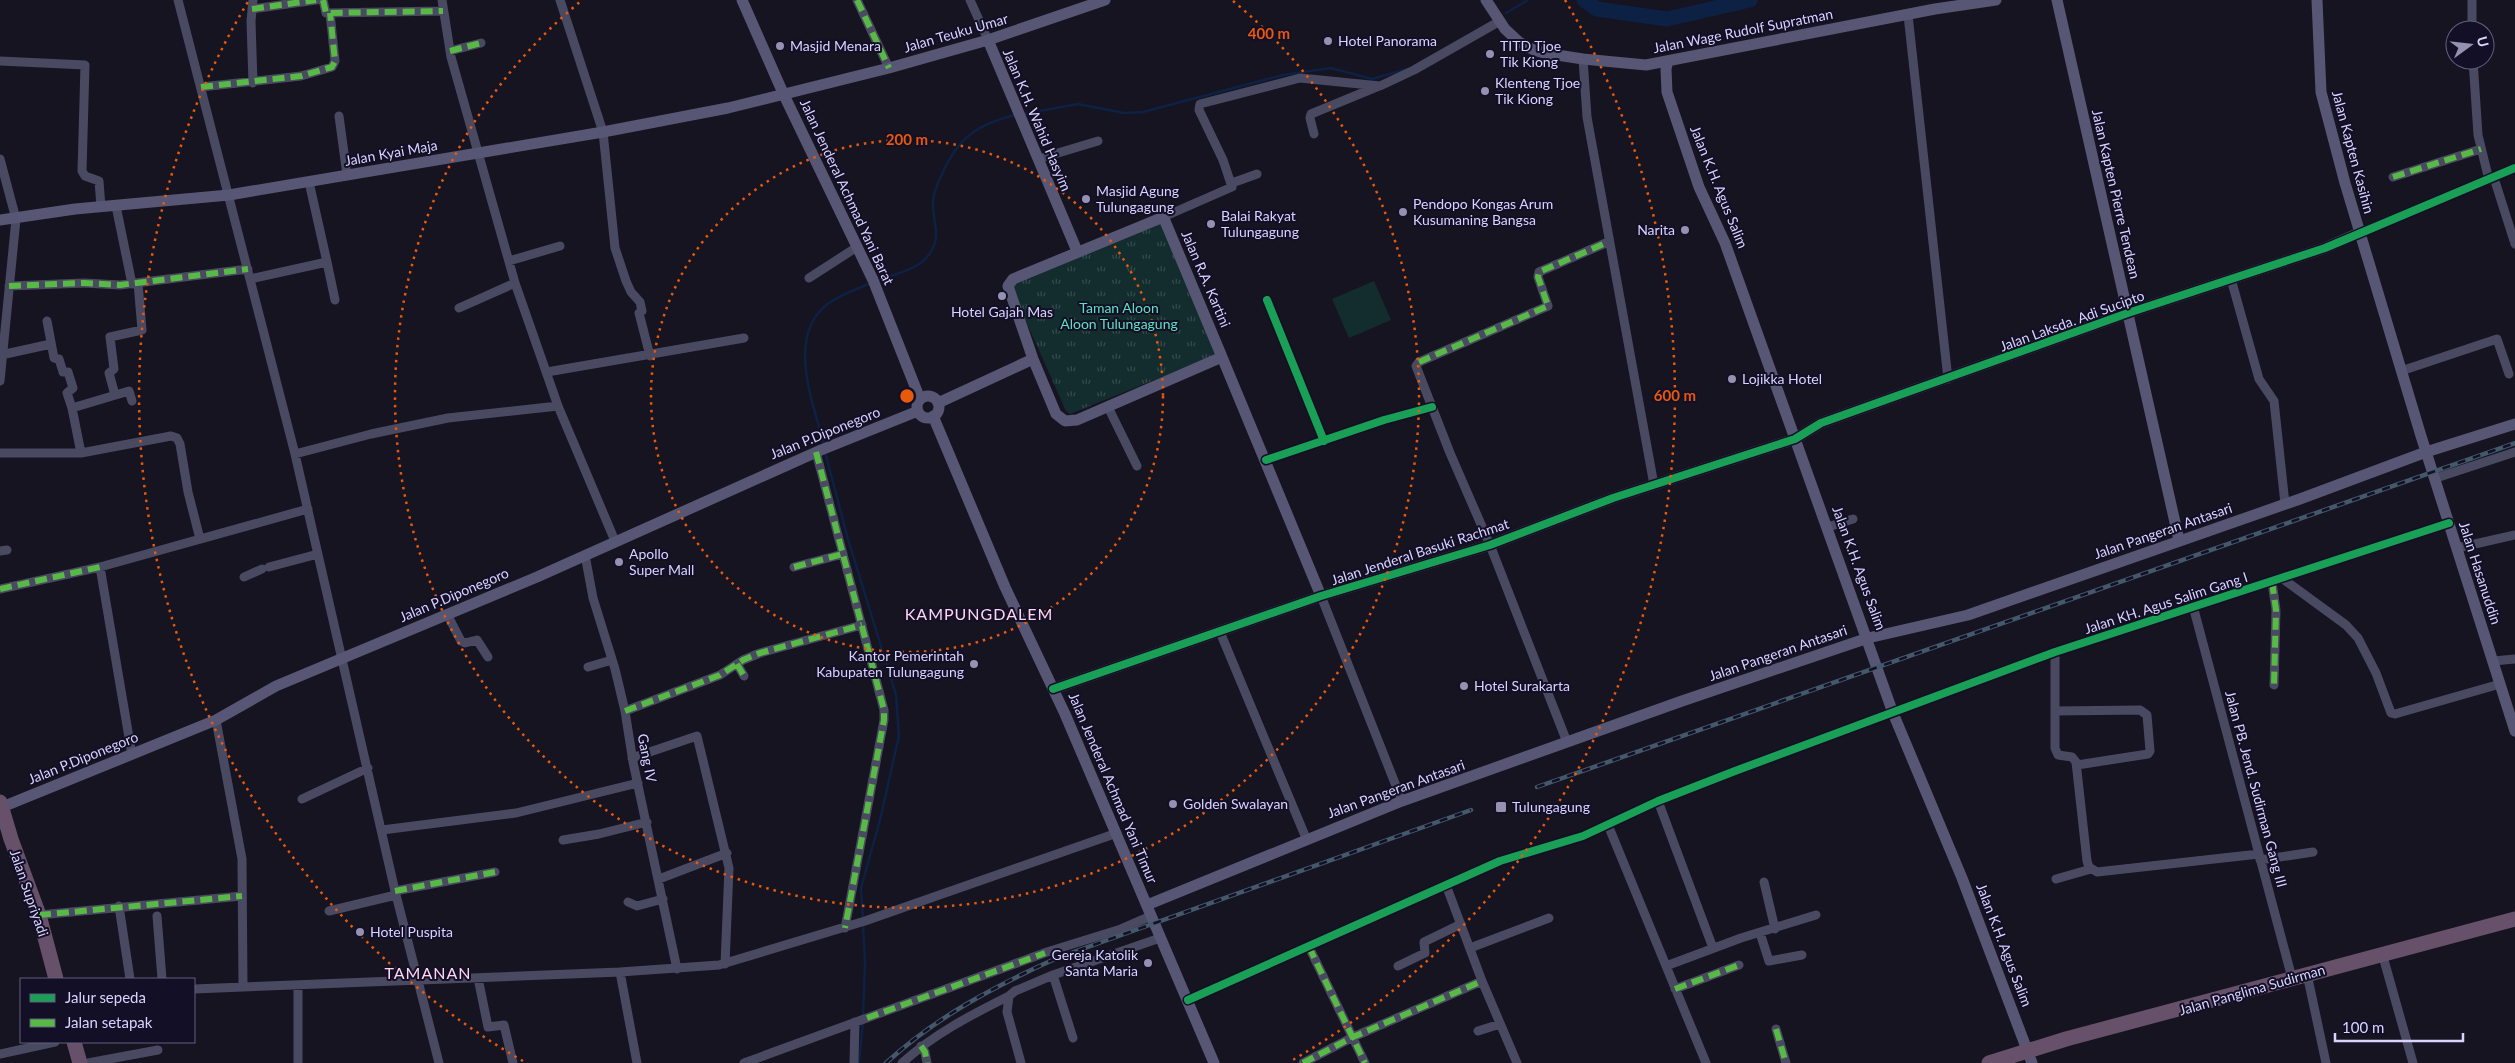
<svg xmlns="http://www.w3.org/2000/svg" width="2515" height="1063" font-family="Lato,sans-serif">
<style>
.green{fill:#132c2d}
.park{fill:url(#park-tufts)}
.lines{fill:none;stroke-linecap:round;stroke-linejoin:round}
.stream{stroke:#0d2144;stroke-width:2.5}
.river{stroke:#0d2144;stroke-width:15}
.street{stroke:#4a4962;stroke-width:9}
.secondary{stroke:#575674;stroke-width:11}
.highway{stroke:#67516a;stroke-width:15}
.rail-casing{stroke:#43596b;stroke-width:4.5}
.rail{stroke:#130f26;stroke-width:2.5;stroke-dasharray:8;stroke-linecap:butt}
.quiet{stroke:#58b947;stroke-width:6;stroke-dasharray:12 6;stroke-linecap:butt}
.cycleway-casing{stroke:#130f26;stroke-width:11}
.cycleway{stroke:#1a9f57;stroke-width:8}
.ring{fill:none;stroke:#e8590c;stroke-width:2.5;stroke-dasharray:2.5 5}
.poi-dot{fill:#9591b1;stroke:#130f26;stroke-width:2}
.labels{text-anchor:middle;stroke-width:4;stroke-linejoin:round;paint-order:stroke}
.street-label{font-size:14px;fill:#d9d4ff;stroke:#130f26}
.poi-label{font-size:14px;fill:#d9d4ff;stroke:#130f26;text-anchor:start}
.park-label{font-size:14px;fill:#5fe0c0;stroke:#130f26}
.quarter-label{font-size:16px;letter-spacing:1px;fill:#ffd6f0;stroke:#130f26}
.centre{fill:#e8590c;stroke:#130f26;stroke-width:2.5}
.ring-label{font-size:15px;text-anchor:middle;font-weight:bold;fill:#e8590c;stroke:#130f26;stroke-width:4;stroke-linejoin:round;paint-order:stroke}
</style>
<defs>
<pattern id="park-tufts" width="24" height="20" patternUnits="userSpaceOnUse" patternTransform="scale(1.25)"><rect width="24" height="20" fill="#132c2d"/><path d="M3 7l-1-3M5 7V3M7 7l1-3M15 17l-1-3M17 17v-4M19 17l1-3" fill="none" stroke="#354a4c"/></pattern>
</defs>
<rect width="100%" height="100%" fill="#161421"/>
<!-- green -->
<path class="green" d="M1374 281 1391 320 1349 338 1332 299Z"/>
<!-- park -->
<path class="park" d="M1160 221 1216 355 1070 414 1066 411 1013 292V283Z"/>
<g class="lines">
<!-- stream -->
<path class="stream" d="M1506 13 1528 0
M1023 114 1078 104 1124 113 1143 112 1283 75 1331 68 1372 79 1407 69
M876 281C891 275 917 270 927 257 944 236 932 224 933 202 933 192 938 183 942 174 958 138 977 124 1016 115
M824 444C813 403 785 334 829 303 842 294 857 289 871 283
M825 452 848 539 896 695 899 736 880 820 861 888 863 919
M863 924 865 962 863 1016
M859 1063 863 1022"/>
<!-- river -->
<path class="river" d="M1584 0 1597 9 1667 19 1750 0"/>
<!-- street -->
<path class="street" d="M178 0 295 454 395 891 439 1063
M323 0 326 13 443 11
M442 0 451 57 515 283 558 406 615 541
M560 0 603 132 615 248 626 281 631 292 640 302 642 311 639 313 650 356
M857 0 889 68
M970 0 988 40
M2472 0V30
M252 9 316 0
M1908 15 1948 379
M450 51 481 43
M1583 59 1587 117 1654 485
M2473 60 2478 135 2489 180
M0 61 85 65 82 171 85 176 99 181 101 207
M253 83 251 21 253 0
M201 87 301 76 332 67 335 61 330 13
M339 116 347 175
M1314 134 1310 118 1311 114 1379 86
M0 159 16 219 0 381
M1038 159 1098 141
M2393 177 2481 149
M2494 178 2515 244
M1232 183 1257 174
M116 206 132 284
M1161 218 1232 187 1223 160 1199 110 1200 104 1300 78 1380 86 1414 70 1500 21
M2359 233 2515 168
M509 261 560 246
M327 262 335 300
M809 278 857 247
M250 279 327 262 309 182
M2231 279 2259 379 2274 401 2285 504
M9 286 84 283 120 285 248 269
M1267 300 1324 441
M459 308 515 283
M47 321 54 358 59 359 63 372H68L73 388 67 393 72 408
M1 355 51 344
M2401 371 2497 339 2509 374
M547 372 744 338
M115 395 109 373 114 369 110 337 142 330 138 283
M1108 407 1137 466
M816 452 884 710V720L845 928
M0 453H81L171 436 177 438 180 444 188 492 200 539
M81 453 72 408 129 391 132 401
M295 454 371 434 448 418 558 406
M1266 460 1384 420 1432 407
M2436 478 2515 452
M1828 527 1853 519
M2457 548 2515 535
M0 551 7 550
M585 555 593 598 615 669 625 711 633 762 677 969
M100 567 132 755
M269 567 318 554
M794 567 843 554
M244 577 262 569
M2283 579 2346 625 2358 638 2376 673 2391 713 2395 714 2500 684
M2272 582 2276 610 2274 685
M0 589 100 567 308 509
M1321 596 1402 801
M2193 606 2292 978
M447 614 461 641 465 643 477 640 488 657
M1220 632 1306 838
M2055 652V748L2058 755 2072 757 2076 762 2087 861 2089 867 2097 872 2259 854
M2493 661 2515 659
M737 664 744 676
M588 667 612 660
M625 711 720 675 743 660 760 653 862 625
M2055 711 2140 710 2147 715 2150 751 2148 754 2077 765
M216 720 242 859 243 987
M1567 742 1490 545 1450 453 1416 366 1419 362 1548 306 1538 277 1539 272 1608 242
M632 758 697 736 729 868 725 964
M302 799 368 768
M1658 801 1713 948
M1608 825 1706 1063
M382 830 516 813 638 783
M563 840 599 834 647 822
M2260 860 2313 852
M659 879 727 853
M2056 879 2091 869
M1764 882 1775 929
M1446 885 1482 981 1517 1063
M395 891 495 872
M628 902 637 906 663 899
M119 906 130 979
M329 911 396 895
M39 915 242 896
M157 916 162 979
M1760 933 1769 961 1802 955
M1309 947 1365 1063
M1470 948 1549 918
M2382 953 2413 1063
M1398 966 1425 953 1424 942 1461 924
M1666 966 1741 938 1816 915
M620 972 637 1063
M2307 974 2326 1063
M1053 975 1073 1038
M478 978 488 1027 504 1025 513 1063
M298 985V1063
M194 989 620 972 719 965 865 921 1117 833
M1675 989 1739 965
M1188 1000 1500 861 1583 836 1658 801 1735 771 2055 652 2449 523
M1776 1029 1786 1063
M1478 1031 1500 1024
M921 1046 925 1052 927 1063
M0 1054 55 1042
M88 1063 158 1050
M744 1063 1047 952 1121 929 1151 916
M854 1063 855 1022
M902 1063C934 1034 971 1015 1009 996
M1021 1063 1007 1012 1009 996 1015 991 1053 975 1160 938
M1303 1063 1353 1037 1482 981"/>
<!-- secondary -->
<path class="secondary" d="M742 0 783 93 873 280 920 399
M1486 0 1505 29 1519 42 1534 50 1544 53 1583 59 1646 65 1935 9 1996 0
M2057 0 2179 540
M2317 0 2321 92 2345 183 2421 436 2515 731
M988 40 1077 251
M1668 61 1666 69 1667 92 1699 187 1725 243 1893 713 1962 878 2032 1063
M1161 218 1165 221 1222 357 1077 420 1065 421 1056 414 1033 359 1008 286 1013 279Z
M0 220 75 209 229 195 603 132 728 108 889 68 988 40 1105 0
M1222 357 1321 596
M917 407a11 11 0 1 1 22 0a11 11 0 1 1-22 0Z
M938 403 1033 359
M933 416 1005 587 1065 714 1214 1063
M1053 689 1321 596 1490 545 1613 498 1795 439 1821 423 2128 313 2325 248 2359 233
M0 808 216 720 276 686 537 577 821 450 918 411
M1147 905 1402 801 1682 701 1868 638 1968 615 2300 499 2426 452 2515 424"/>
<!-- highway -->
<path class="highway" d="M0 802 11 839 39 915 56 979
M74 1042 80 1063
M1989 1063 2066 1039 2515 919"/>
<!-- rail casing -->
<g class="rail-casing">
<path id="rail" d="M1537 787 2515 443
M886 1063C936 1017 995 986 1057 958L1471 810"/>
</g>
<!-- rail -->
<use href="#rail" class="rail"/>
<!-- quiet -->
<path class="quiet" d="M323 0 326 13 443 11
M857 0 889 68
M252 9 316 0
M450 51 481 43
M201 87 301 76 332 67 335 61 330 13
M2393 177 2481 149
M9 286 84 283 120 285 248 269
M1419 362 1548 306 1538 277 1539 272 1608 242
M816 452 884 710V720L845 928
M794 567 843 554
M2272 582 2276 610 2274 685
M0 589 100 567
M737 664 744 676
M625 711 720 675 743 660 760 653 862 625
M395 891 495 872
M39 915 242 896
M1309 947 1365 1063
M1675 989 1739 965
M867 1018 1045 953
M1776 1029 1786 1063
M921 1046 925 1052 927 1063
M1303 1063 1353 1037 1482 981"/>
<!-- cycleway casing -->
<g class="cycleway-casing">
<path id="cycleway" d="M1267 300 1324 441
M1266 460 1384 420 1432 407
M1053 689 1321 596 1490 545 1613 498 1795 439 1821 423 2128 313 2325 248 2515 168
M1188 1000 1500 861 1583 836 1658 801 1735 771 2055 652 2449 523"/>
</g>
<!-- cycleway -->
<use href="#cycleway" class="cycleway"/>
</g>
<!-- distance rings -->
<g class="ring">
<circle cx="907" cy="396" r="256"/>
<path d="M1233 1A512 512 0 1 1 581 1"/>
<path d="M523 1061A768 768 0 0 1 249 0M1565 0A768 768 0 0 1 1291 1061"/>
</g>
<!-- markers -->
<g class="poi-dot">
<circle cx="1328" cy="41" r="5"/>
<circle cx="780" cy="46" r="5"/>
<circle cx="1490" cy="54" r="5"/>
<circle cx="1485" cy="91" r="5"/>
<circle cx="1086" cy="199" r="5"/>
<circle cx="1403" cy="212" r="5"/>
<circle cx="1211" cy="224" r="5"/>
<circle cx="1685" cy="230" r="5"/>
<circle cx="1002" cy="296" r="5"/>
<circle cx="1732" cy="379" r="5"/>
<circle cx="619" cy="562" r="5"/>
<circle cx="974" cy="664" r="5"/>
<circle cx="1464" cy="686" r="5"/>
<circle cx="1173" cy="804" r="5"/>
<rect x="1495" y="801" width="12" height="12" rx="2.5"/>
<circle cx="360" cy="932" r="5"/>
<circle cx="1148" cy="963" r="5"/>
</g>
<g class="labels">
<!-- street labels -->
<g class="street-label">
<text transform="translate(1743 31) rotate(-11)" y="5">Jalan Wage Rudolf Supratman</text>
<text transform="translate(956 33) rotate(-16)" y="5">Jalan Teuku Umar</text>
<text transform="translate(1037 120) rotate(67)" y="5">Jalan K.H. Wahid Hasyim</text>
<text transform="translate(2353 152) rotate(75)" y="5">Jalan Kapten Kasihin</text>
<text transform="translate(391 153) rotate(-10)" y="5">Jalan Kyai Maja</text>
<text transform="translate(1719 187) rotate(68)" y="5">Jalan K.H. Agus Salim</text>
<text transform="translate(847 192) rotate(65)" y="5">Jalan Jenderal Achmad Yani Barat</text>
<text transform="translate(2116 194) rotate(77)" y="5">Jalan Kapten Pierre Tendean</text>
<text transform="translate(1206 279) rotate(67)" y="5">Jalan R.A. Kartini</text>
<text transform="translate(2072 321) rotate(-20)" y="5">Jalan Laksda. Adi Sucipto</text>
<text transform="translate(825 433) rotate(-22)" y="5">Jalan P.Diponegoro</text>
<text transform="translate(2163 531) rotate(-19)" y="5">Jalan Pangeran Antasari</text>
<text transform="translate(1420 552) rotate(-18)" y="5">Jalan Jenderal Basuki Rachmat</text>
<text transform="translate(1859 568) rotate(70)" y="5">Jalan K.H. Agus Salim</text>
<text transform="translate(2480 573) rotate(72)" y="5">Jalan Hasanuddin</text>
<text transform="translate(454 595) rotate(-23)" y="5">Jalan P.Diponegoro</text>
<text transform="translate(2166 603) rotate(-18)" y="5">Jalan KH. Agus Salim Gang I</text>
<text transform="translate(1778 653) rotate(-19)" y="5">Jalan Pangeran Antasari</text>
<text transform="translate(83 758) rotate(-22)" y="5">Jalan P.Diponegoro</text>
<text transform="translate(647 758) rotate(79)" y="5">Gang IV</text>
<text transform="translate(1113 788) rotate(67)" y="5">Jalan Jenderal Achmad Yani Timur</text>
<text transform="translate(1396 789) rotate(-20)" y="5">Jalan Pangeran Antasari</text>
<text transform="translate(2256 789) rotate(75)" y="5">Jalan PB. Jend. Sudirman Gang III</text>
<text transform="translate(29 893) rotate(71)" y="5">Jalan Supriyadi</text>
<text transform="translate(2004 945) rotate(69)" y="5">Jalan K.H. Agus Salim</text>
<text transform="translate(2252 990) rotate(-16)" y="5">Jalan Panglima Sudirman</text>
</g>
<!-- poi labels -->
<g class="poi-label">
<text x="1338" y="46">Hotel Panorama</text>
<text x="790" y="51">Masjid Menara</text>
<text x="1500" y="51">TITD Tjoe<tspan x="1500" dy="16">Tik Kiong</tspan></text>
<text x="1495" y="88">Klenteng Tjoe<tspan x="1495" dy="16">Tik Kiong</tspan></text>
<text x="1096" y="196">Masjid Agung<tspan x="1096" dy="16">Tulungagung</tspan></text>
<text x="1413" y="209">Pendopo Kongas Arum<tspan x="1413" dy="16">Kusumaning Bangsa</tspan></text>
<text x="1221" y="221">Balai Rakyat<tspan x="1221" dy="16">Tulungagung</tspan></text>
<text x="1675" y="235" text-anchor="end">Narita</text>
<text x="1002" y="317" text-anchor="middle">Hotel Gajah Mas</text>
<text x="1742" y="384">Lojikka Hotel</text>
<text x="629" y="559">Apollo<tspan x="629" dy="16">Super Mall</tspan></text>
<text x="964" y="661" text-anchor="end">Kantor Pemerintah<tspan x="964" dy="16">Kabupaten Tulungagung</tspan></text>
<text x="1474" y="691">Hotel Surakarta</text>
<text x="1183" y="809">Golden Swalayan</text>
<text x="1512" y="812">Tulungagung</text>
<text x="370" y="937">Hotel Puspita</text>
<text x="1138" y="960" text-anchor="end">Gereja Katolik<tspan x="1138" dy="16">Santa Maria</tspan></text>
</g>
<!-- park labels -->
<g class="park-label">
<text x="1119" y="313">Taman Aloon<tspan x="1119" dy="16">Aloon Tulungagung</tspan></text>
</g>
<!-- quarter labels -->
<g class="quarter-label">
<text x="979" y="620">KAMPUNGDALEM</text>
<text x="428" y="979">TAMANAN</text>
</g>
</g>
<circle cx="907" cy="396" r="8" class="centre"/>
<g class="ring-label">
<text x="1269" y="39">400 m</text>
<text x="907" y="145">200 m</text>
<text x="1675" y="401">600 m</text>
</g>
<!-- legend -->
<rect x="20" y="978" width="175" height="65" fill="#130f26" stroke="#625e7d"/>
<rect x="30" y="994" width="25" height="8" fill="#1a9f57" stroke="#625e7d"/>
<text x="65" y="1003" font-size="15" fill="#d9d4ff">Jalur sepeda</text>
<rect x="30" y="1019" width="25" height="8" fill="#58b947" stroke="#625e7d"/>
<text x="65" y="1028" font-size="15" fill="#d9d4ff">Jalan setapak</text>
<!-- north arrow -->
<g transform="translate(2470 45) rotate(75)"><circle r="24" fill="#130f26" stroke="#625e7d"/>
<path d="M0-4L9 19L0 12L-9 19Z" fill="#9591b1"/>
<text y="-8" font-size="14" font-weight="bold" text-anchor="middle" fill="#d9d4ff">U</text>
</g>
<!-- scale -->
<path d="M2335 1033v8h128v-8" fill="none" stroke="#d9d4ff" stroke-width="2.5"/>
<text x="2342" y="1033" font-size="15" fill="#d9d4ff" stroke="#130f26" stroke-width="4" paint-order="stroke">100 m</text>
</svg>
